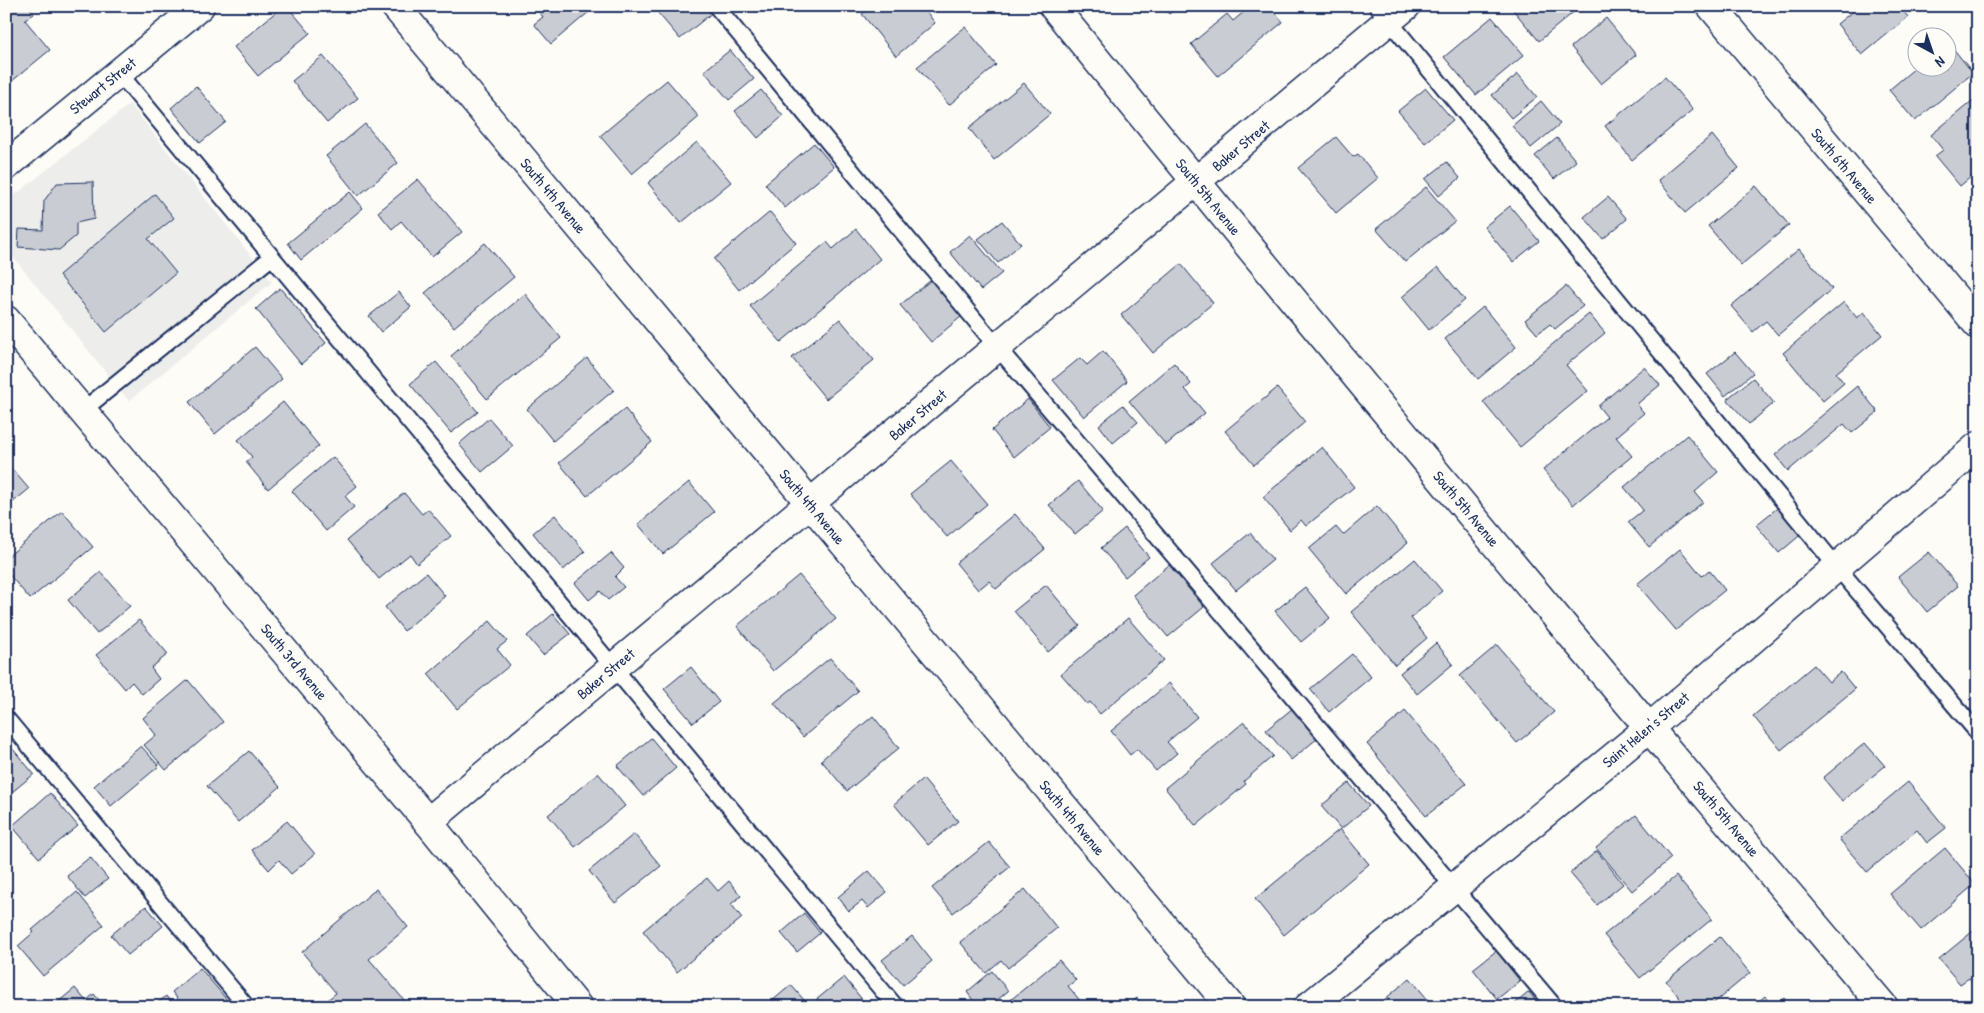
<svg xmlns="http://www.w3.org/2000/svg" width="1984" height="1013" font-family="'Patrick Hand',sans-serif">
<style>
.built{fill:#edeeec}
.building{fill:#c9ccd3;stroke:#1b2f5e}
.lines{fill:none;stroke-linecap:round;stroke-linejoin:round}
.lane-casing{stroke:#1b2f5e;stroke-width:19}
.street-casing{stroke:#1b2f5e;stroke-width:31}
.secondary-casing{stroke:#1b2f5e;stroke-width:31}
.lane{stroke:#fdfcf7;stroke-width:15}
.street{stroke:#fdfcf7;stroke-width:28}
.secondary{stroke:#fdfcf7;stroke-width:28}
.labels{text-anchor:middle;stroke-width:4;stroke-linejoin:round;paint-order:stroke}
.street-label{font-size:15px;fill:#1b2f5e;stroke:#fdfcf7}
</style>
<rect width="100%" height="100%" fill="#fdfcf7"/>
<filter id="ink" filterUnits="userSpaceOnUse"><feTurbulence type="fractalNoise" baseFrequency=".02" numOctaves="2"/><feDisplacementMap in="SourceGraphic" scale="10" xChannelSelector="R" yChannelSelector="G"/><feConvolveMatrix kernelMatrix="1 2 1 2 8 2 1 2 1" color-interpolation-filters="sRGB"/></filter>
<g filter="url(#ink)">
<!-- built -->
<path class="built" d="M130 104 272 282 129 401 6 248V202Z"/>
<!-- building -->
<path class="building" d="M6 6H28L34 14 25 20 50 50 6 86Z
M283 6H287L310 33 258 76 234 47Z
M535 6H596L551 44 534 24 543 17Z
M652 6H708L713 12 680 39Z
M872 6H922L935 23 896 56 862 14Z
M1163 6H1179L1169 14Z
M1251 6H1270L1283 22 1218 76 1191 44 1227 14 1233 21Z
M1510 6H1581L1539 41Z
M1859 6H1899L1908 17 1862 55 1837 24Z
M1492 17 1524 55 1476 95 1444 57Z
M1606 18 1636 55 1601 84 1571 47Z
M965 27 996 65 949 105 917 67Z
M1947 41 1973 73 1915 121 1889 90 1916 67 1946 68Z
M730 50 754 79 729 100 704 71Z
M323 56 358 98 327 123 292 81Z
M1518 74 1537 97 1511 118 1492 95Z
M1665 77 1693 110 1632 160 1605 126Z
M667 80 699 117 632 174 600 136Z
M1024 83 1050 114 994 160 969 128Z
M196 86 226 122 200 143 171 108Z
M1426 88 1453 120 1425 143 1398 111Z
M761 90 783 116 758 138 735 111Z
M1978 96V171L1960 186 1935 156 1943 150 1931 135Z
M1541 101 1560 124 1531 148 1512 126Z
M365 124 398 163 358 196 326 156Z
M1712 135 1739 168 1685 213 1658 180Z
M1336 137 1353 157 1358 154 1378 178 1336 213 1298 168Z
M1557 138 1576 161 1554 179 1535 156Z
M697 142 731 182 681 223 648 183Z
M814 143 834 167 785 208 765 184Z
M1447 162 1460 178 1439 196 1425 179Z
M418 179 462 232 432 257 401 221 392 229 378 212Z
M93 182 94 219 76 223V236L59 250 18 247 19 229 43 230 44 201 57 183Z
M1756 186 1789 225 1741 265 1708 226Z
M1426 187 1455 221 1405 262 1376 229Z
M350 192 363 208 301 260 288 243Z
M155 194 174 218 148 239 176 273 106 332 59 275Z
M1608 197 1627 219 1603 239 1584 217Z
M1510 206 1539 241 1513 262 1484 227Z
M770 212 796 243 739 290 714 259Z
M1002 221 1021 244 998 263 978 239Z
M856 229 880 259 781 342 750 306 827 242 833 249Z
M970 235 1002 273 981 290 950 252Z
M485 243 514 277 454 327 425 293Z
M1799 249 1832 289 1778 335 1766 321 1753 332 1731 306Z
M1181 264 1213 303 1153 353 1121 315Z
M1438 267 1465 300 1429 330 1402 297Z
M931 280 962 316 931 342 900 305Z
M1566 286 1583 306 1555 329 1550 324 1537 334 1525 320Z
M280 288 326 343 301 364 256 309Z
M399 292 411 307 381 332 369 316Z
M525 294 561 338 487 399 451 356Z
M1844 302 1857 318 1864 312 1882 335 1836 373 1844 383 1823 401 1783 353Z
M1483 307 1516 347 1478 379 1445 339Z
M1589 314 1605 333 1566 365 1588 391 1520 447 1483 402Z
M840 319 874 360 826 399 792 358Z
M255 347 282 379 215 434 189 402Z
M1103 351 1127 381 1084 417 1053 380 1080 358 1087 365Z
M1735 352 1753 373 1725 396 1707 374Z
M587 358 614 390 553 441 527 409Z
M436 362 478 412 451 433 410 384Z
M1174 363 1191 384 1185 389 1205 413 1166 445 1129 401Z
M1644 367 1660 385 1637 404 1644 413 1616 437 1632 456 1573 505 1543 470 1607 417 1598 406Z
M1753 378 1774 403 1749 424 1727 399Z
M1857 386 1878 412 1852 433 1844 424 1788 471 1775 455Z
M1277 388 1305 422 1254 465 1225 431Z
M1028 399 1050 427 1014 457 992 430Z
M283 402 319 446 268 489 246 462 252 457 238 440Z
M1123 405 1138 422 1113 443 1099 425Z
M625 409 652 442 587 496 559 463Z
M489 418 513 446 482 472 459 444Z
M1687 435 1718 472 1695 492 1703 502 1649 547 1628 522 1643 510 1624 487Z
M1322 447 1354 487 1306 526 1301 520 1290 530 1263 497Z
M333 457 357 486 345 496 354 507 326 531 292 491Z
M951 461 987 504 947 537 910 494Z
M6 462 29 489 6 508Z
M1078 481 1103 511 1075 534 1049 505Z
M689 482 714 512 663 554 638 524Z
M404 493 422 514 428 509 451 536 417 564 410 554 379 579 347 540Z
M1781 505 1804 532 1779 553 1756 525Z
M1377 506 1408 543 1346 594 1309 549 1336 527 1343 535Z
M62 511 93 547 30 599 6 571V558Z
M1015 514 1045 549 996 589 989 581 978 590 956 563Z
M555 515 585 552 563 570 533 533Z
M1125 528 1149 557 1125 577 1101 548Z
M1250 533 1273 560 1236 590 1213 563Z
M1680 549 1702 576 1709 570 1725 590 1676 630 1637 584Z
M1929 552 1958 586 1927 612 1898 577Z
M611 553 624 568 615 577 624 587 608 600 600 591 589 600 575 583Z
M1415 559 1442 591 1411 618 1427 638 1395 665 1351 612Z
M1169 565 1204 607 1168 637 1133 595Z
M101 572 130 606 97 634 68 600Z
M426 573 445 596 404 631 385 607Z
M799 575 836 619 773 671 737 626Z
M1046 585 1080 626 1048 652 1014 611Z
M1305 587 1330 618 1301 642 1275 611Z
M553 614 570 634 543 655 527 636Z
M1128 618 1164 660 1100 714 1090 702 1087 704 1061 674Z
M139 620 168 654 151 668 159 679 142 694 132 682 125 689 96 655Z
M490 621 507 641 497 649 510 665 457 709 428 674Z
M1436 643 1453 664 1417 694 1400 673Z
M1497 645 1554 712 1517 743 1460 676Z
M1352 654 1371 677 1329 712 1310 689Z
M830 658 858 691 803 737 774 703Z
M1814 665 1829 682 1841 672 1855 689 1781 750 1753 716Z
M691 667 719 702 693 723 664 689Z
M188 680 223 722 166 770 144 745 156 735 143 718Z
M1169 683 1197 717 1167 742 1177 753 1156 771 1137 749 1130 755 1111 731Z
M1293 708 1318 738 1291 760 1266 730Z
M1405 711 1466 784 1426 816 1367 744Z
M873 716 899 748 847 791 821 760Z
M1244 722 1273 756 1244 781 1246 784 1196 826 1165 788Z
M651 738 676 768 643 796 617 766Z
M6 741 34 774 6 797Z
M1865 743 1885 766 1842 801 1823 778Z
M141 746 159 766 111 806 94 786Z
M249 751 280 787 238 822 207 786Z
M598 773 625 806 575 847 548 815Z
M923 779 958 821 928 845 894 804Z
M1908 782 1946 828 1927 843 1917 830 1867 872 1839 839Z
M1349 783 1369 806 1341 829 1321 806Z
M50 793 78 826 39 858 12 826Z
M1636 815 1671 858 1632 891 1596 848Z
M287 821 315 854 291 874 279 860 269 870 252 850Z
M1340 829 1369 864 1284 935 1255 899Z
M634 834 661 866 615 903 589 871Z
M989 842 1010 867 953 913 932 888Z
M1945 848 1975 884 1921 930 1890 894Z
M1597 851 1623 884 1597 905 1570 873Z
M90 857 108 879 85 898 67 876Z
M869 871 887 892 868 908 862 901 849 911 838 897Z
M1676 876 1712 919 1640 978 1604 935Z
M707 878 718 891 729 881 741 896 731 904 742 918 677 972 643 931Z
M6 888 11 894 6 898Z
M376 889 408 927 369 959 410 1007H319L336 993 302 952Z
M1025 889 1057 928 1008 968 1001 960 986 973 960 942Z
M77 892 104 925 43 976 18 946 34 932 32 930Z
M146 906 163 926 128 955 111 935Z
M804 913 820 933 797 952 781 933Z
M1978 927V988L1969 978 1960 984 1939 959Z
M912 936 932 961 903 985 882 960Z
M1720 937 1750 973 1709 1007H1687L1666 981Z
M1496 951 1520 981 1497 999 1473 969Z
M1059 960 1076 980 1068 986 1082 1003 1077 1007H1002Z
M200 968 233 1007H184L172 992Z
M992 971 1008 991 989 1007H978L967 992Z
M844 977 868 1007H822L816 1000Z
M1410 978 1434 1007H1389L1384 1000Z
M791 985 810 1007H765Z
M75 988 86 1001 94 994 105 1007H52Z
M1529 992 1541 1007H1511Z
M166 996 175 1007H153Z
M1765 996 1774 1006 1784 998 1790 1007H1752Z
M1137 998 1144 1007H1126Z"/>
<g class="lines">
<!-- lane casing -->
<g class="lane-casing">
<path id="lane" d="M716 6 998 348 1555 1007
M1377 6 1837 567 1978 733
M119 73 896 1007
M82 411 272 257
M6 718 247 1007"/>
</g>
<!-- street casing -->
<g class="street-casing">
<path id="street" d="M395 6 1231 1007
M1053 6C1326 343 1604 676 1884 1007
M1711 6 1978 325
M6 166 200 6
M428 822 1406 6
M1308 1007 1649 728 1978 446"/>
</g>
<!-- secondary casing -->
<g class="secondary-casing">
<path id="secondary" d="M6 320 428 822 578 1007"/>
</g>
<!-- lane -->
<use href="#lane" class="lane"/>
<!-- street -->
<use href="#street" class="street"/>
<!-- secondary -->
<use href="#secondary" class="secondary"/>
</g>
</g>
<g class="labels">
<!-- street labels -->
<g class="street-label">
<text transform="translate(103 86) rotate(-39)" y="5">Stewart Street</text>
<text transform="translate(1241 146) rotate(-40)" y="5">Baker Street</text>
<text transform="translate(1844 166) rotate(50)" y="5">South 6th Avenue</text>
<text transform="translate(553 196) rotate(50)" y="5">South 4th Avenue</text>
<text transform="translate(1208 197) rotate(51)" y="5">South 5th Avenue</text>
<text transform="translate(918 415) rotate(-40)" y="5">Baker Street</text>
<text transform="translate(812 507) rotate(50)" y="5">South 4th Avenue</text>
<text transform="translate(1466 509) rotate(50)" y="5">South 5th Avenue</text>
<text transform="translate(294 662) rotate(50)" y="5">South 3rd Avenue</text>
<text transform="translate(606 674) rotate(-40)" y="5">Baker Street</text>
<text transform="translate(1646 730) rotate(-40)" y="5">Saint Helen's Street</text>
<text transform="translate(1072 818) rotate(50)" y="5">South 4th Avenue</text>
<text transform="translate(1726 819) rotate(50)" y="5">South 5th Avenue</text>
</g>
</g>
<!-- margin -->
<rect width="1984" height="1013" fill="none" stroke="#fdfcf7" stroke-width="25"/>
<rect x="12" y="12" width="1959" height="988" fill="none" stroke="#1b2f5e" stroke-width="2" filter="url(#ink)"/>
<!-- north arrow -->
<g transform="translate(1932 52) rotate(140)"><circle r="24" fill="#fdfcf7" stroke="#a3aaba"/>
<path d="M0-4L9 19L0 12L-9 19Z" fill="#1b2f5e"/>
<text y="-8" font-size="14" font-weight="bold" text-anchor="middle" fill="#1b2f5e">N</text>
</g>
</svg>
